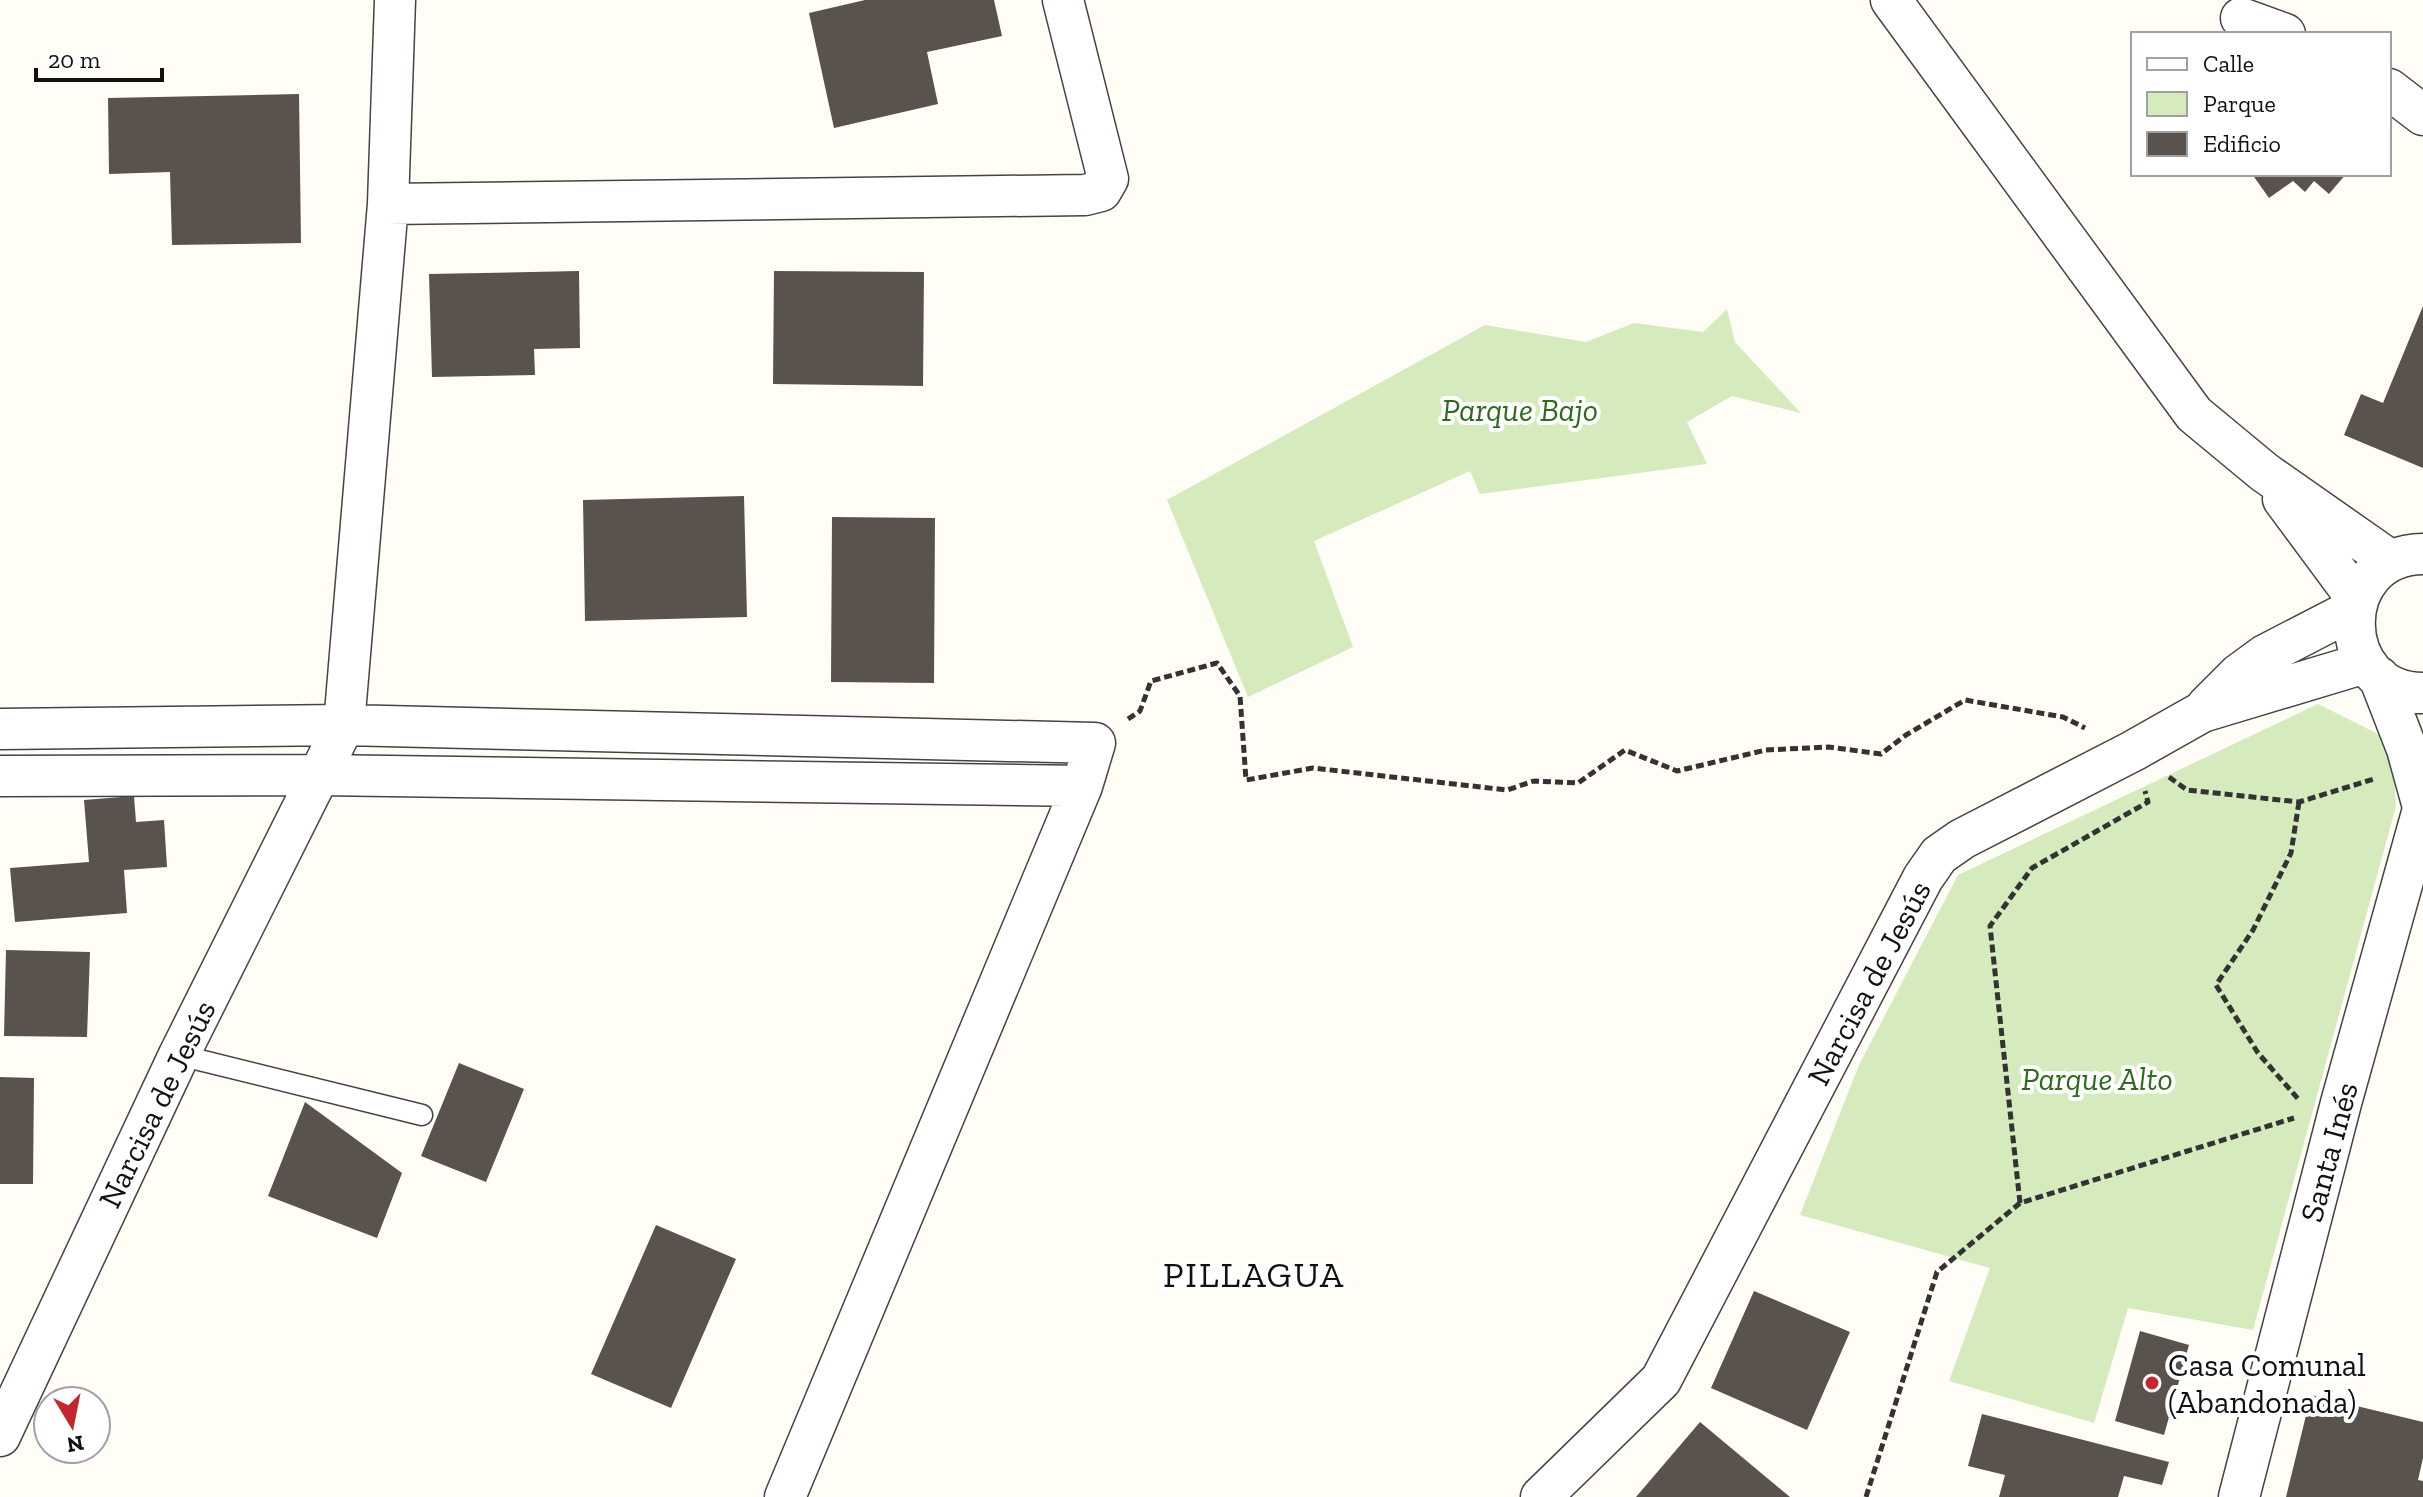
<svg xmlns="http://www.w3.org/2000/svg" width="2423" height="1497" font-family="'Zilla Slab',serif">
<style>
.green{fill:#d5ebbd}
.building{fill:#5a524d}
.lines{fill:none;stroke-linecap:round;stroke-linejoin:round}
.lane-casing{stroke:#444;stroke-width:23}
.street-casing{stroke:#444;stroke-width:43}
.path{stroke:#333;stroke-width:5;stroke-dasharray:8 4;stroke-linecap:butt}
.lane{stroke:#fff;stroke-width:20}
.street{stroke:#fff;stroke-width:40}
.poi-dot{fill:#c4262e;stroke:#fff;stroke-width:3}
.labels{text-anchor:middle;stroke-width:8;stroke-linejoin:round;paint-order:stroke}
.park-label{font-size:32px;font-style:italic;fill:#2f6b1f;stroke:#fff}
.street-label{font-size:32px;fill:#111;stroke:#fff}
.poi-label{font-size:32px;fill:#111;stroke:#fff;text-anchor:start}
.quarter-label{font-size:36px;letter-spacing:2px;fill:#111;stroke:#fff}
</style>
<rect width="100%" height="100%" fill="#fffdf5"/>
<!-- green -->
<path class="green" d="M1727 309 1735 342 1801 413 1732 396 1687 422 1707 464 1480 494 1470 471 1314 541 1353 647 1248 697 1167 500 1485 325 1586 342 1634 323 1703 332Z
M2318 704 2392 741 2396 806 2253 1330 2128 1308 2094 1423 1949 1381 1990 1268 1800 1215 1859 1065 1958 875Z"/>
<!-- building -->
<path class="building" d="M865 0H994L1002 36 927 52 938 104 834 128 809 13Z
M299 94 301 243 172 245 170 172 109 174 108 98Z
M2252 174H2346L2329 194 2314 181 2305 192 2293 181 2269 198Z
M579 271 580 348 534 349 535 375 432 377 429 274Z
M774 271 924 272 923 386 773 384Z
M2423 306V468L2344 435 2361 394 2383 403Z
M744 496 747 617 585 621 583 500Z
M832 517 935 518 934 683 831 682Z
M134 796 136 822 164 820 167 867 124 870 127 913 15 922 10 868 89 862 84 800Z
M6 950 90 952 87 1037 4 1036Z
M459 1063 524 1089 486 1182 421 1156Z
M0 1077 34 1078 33 1184H0Z
M305 1102 402 1173 377 1238 268 1196Z
M656 1225 736 1259 671 1408 591 1374Z
M1754 1291 1850 1332 1807 1430 1711 1388Z
M2140 1331 2189 1345 2164 1435 2115 1421Z
M2311 1395 2423 1422V1458L2418 1480 2423 1481V1497H2286Z
M1982 1414 2169 1462 2162 1485 2124 1476 2118 1497H1999L2005 1475 1968 1466Z
M1700 1422 1790 1497H1636Z"/>
<g class="lines">
<!-- lane casing -->
<g class="lane-casing">
<path id="lane" d="M179 1055 422 1115"/>
</g>
<!-- street casing -->
<g class="street-casing">
<path id="street" d="M1891 0 2194 414 2264 472 2391 561
M2241 18 2285 34
M2389 89 2423 115
M388 204 1085 195 1101 191 1108 179 1063 0
M2283 499 2357 599
M2423 554C2331 555 2333 693 2423 693
M2379 677 2407 749 2423 807
M2207 706 2239 674 2265 655 2354 609
M0 729 344 725 1095 743 1082 786 785 1497
M0 776 319 775 1082 786
M0 1436 179 1055 344 725 388 204 395 0
M1541 1497 1661 1380 1923 878 1939 855 1962 839 2133 751 2202 712 2365 663
M2239 1497 2341 1103 2423 809"/>
</g>
<!-- path -->
<path class="path" d="M1128 719 1140 711 1151 681 1217 663 1240 696 1246 780 1313 768 1507 790 1534 781 1578 783 1625 750 1677 771 1766 750 1829 747 1881 754 1906 735 1965 700 2063 717 2085 728
M2169 777 2187 790 2299 802 2374 779
M2299 802 2291 853 2253 930 2216 985 2258 1053 2300 1101
M2020 1203 1990 926 2032 868 2148 802 2145 791
M1866 1497 1937 1272 2020 1203 2294 1118"/>
<!-- lane -->
<use href="#lane" class="lane"/>
<!-- street -->
<use href="#street" class="street"/>
</g>
<!-- markers -->
<circle class="poi-dot" cx="2152" cy="1383" r="8"/>
<g class="labels">
<!-- park labels -->
<g class="park-label">
<text x="1520" y="421">Parque Bajo</text>
<text x="2097" y="1090">Parque Alto</text>
</g>
<!-- street labels -->
<g class="street-label">
<text transform="translate(1869 983) rotate(-62)" y="11">Narcisa de Jesús</text>
<text transform="translate(157 1104) rotate(-64)" y="11">Narcisa de Jesús</text>
<text transform="translate(2329 1152) rotate(-75)" y="11">Santa Inés</text>
</g>
<!-- poi labels -->
<g class="poi-label">
<text x="2168" y="1376">Casa Comunal<tspan x="2168" dy="37">(Abandonada)</tspan></text>
</g>
<!-- quarter labels -->
<g class="quarter-label">
<text x="1254" y="1287">PILLAGUA</text>
</g>
</g>
<!-- legend -->
<rect x="2131" y="32" width="260" height="144" fill="#ffffff" stroke="#a0a0a0" stroke-width="2"/>
<rect x="2147" y="58" width="40" height="12" fill="#ffffff" stroke="#a0a0a0" stroke-width="2"/>
<text x="2203" y="72" font-size="24" fill="#111111">Calle</text>
<rect x="2147" y="92" width="40" height="24" fill="#d5ebbd" stroke="#a0a0a0" stroke-width="2"/>
<text x="2203" y="112" font-size="24" fill="#111111">Parque</text>
<rect x="2147" y="132" width="40" height="24" fill="#5a524d" stroke="#a0a0a0" stroke-width="2"/>
<text x="2203" y="152" font-size="24" fill="#111111">Edificio</text>
<!-- north arrow -->
<g transform="translate(72 1425) rotate(170)"><circle r="38" fill="#ffffff" stroke="#a0a0a0" stroke-width="2"/>
<path d="M0-6L14 30L0 20L-14 30Z" fill="#c4262e"/>
<text y="-12" font-size="22" font-weight="bold" text-anchor="middle" fill="#111111">N</text>
</g>
<!-- scale -->
<path d="M36 68v12h126v-12" fill="none" stroke="#111111" stroke-width="4"/>
<text x="48" y="68" font-size="24" fill="#111111" stroke="#ffffff" stroke-width="6" paint-order="stroke">20 m</text>
</svg>
